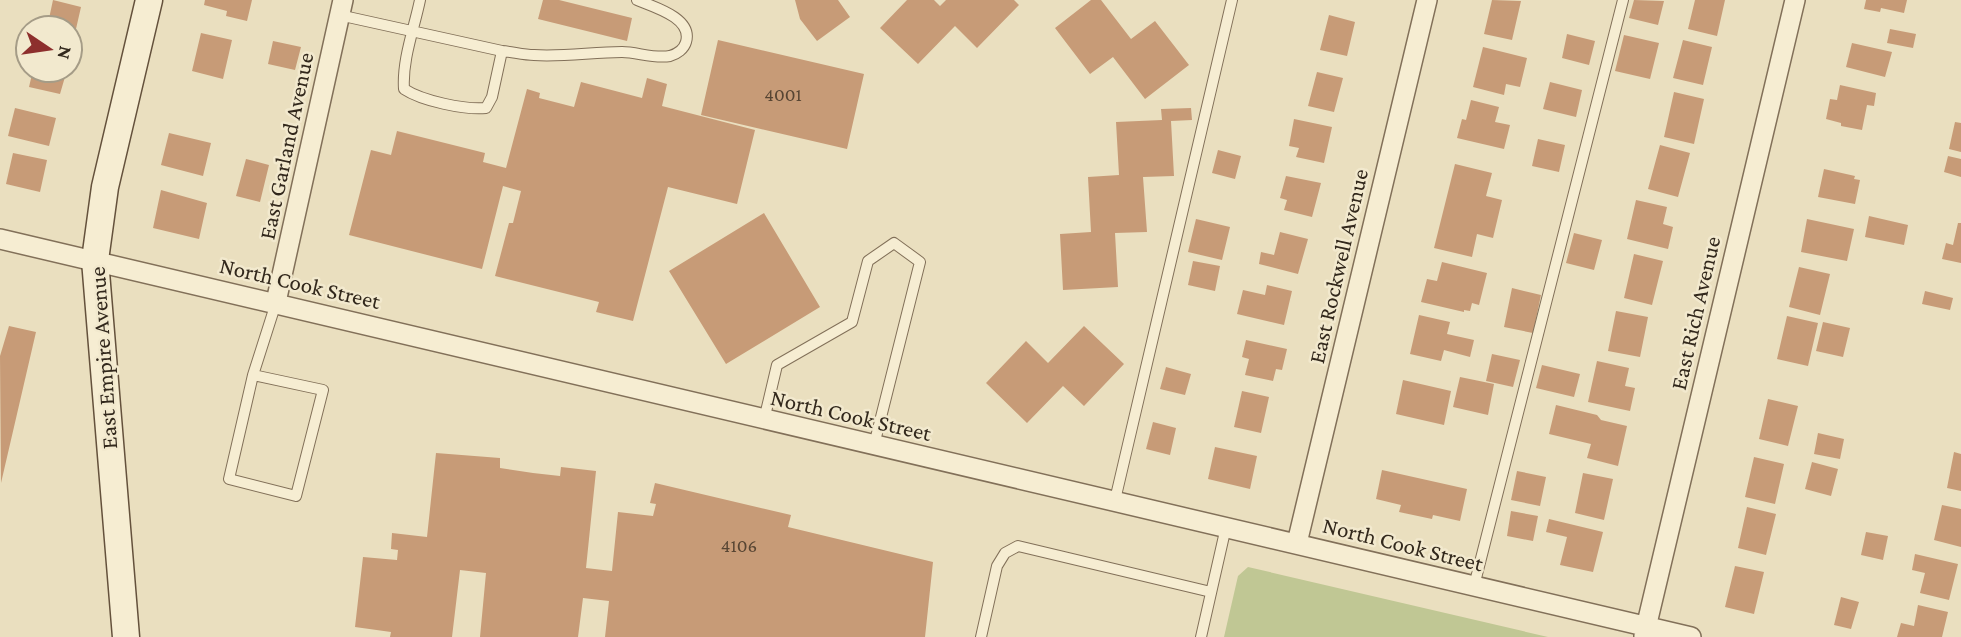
<svg xmlns="http://www.w3.org/2000/svg" width="1961" height="637" font-family="'Crimson Pro',serif">
<style>
.green{fill:#c0c794}
.building{fill:#c79b77}
.lines{fill:none;stroke-linecap:round;stroke-linejoin:round}
.lane-casing{stroke:#827059;stroke-width:12}
.street-casing{stroke:#827059;stroke-width:22}
.secondary-casing{stroke:#64513c;stroke-width:29}
.lane{stroke:#f6edd2;stroke-width:10}
.street{stroke:#f6edd2;stroke-width:19}
.secondary{stroke:#f6edd2;stroke-width:26}
.labels{text-anchor:middle;stroke-width:5;stroke-linejoin:round;paint-order:stroke}
.number-label{font-size:19px;fill:#574533}
.street-label{font-size:23px;fill:#32281c;stroke:#f2e9ce}
</style>
<rect width="100%" height="100%" fill="#eadfbf"/>
<!-- green -->
<path class="green" d="M1248 567 1548 637H1224L1238 576Z"/>
<!-- building -->
<path class="building" d="M53 0 81 7 73 42 70 41V28H47Z
M205 0H252L247 21 226 16 227 11 204 5Z
M543 0H559L632 18 627 41 538 19Z
M795 0H838L850 17 817 41 800 19Z
M907 0H934L940 6 946 0H1014L1019 5 977 48 955 26 918 64 880 28Z
M1091 0H1101L1131 39 1155 21 1189 65 1145 99 1113 57 1090 74 1055 28Z
M1492 0 1521 1 1512 40 1484 34Z
M1634 0 1664 1 1658 25 1629 18Z
M1695 0H1725L1717 36 1688 29Z
M1866 0H1907L1904 13 1881 8 1880 12 1864 9Z
M1329 15 1355 22 1347 56 1320 50Z
M1890 29 1916 34 1913 48 1887 43Z
M201 33 232 40 223 79 192 71Z
M1567 34 1595 41 1589 65 1562 58Z
M1624 35 1659 43 1650 79 1615 71Z
M718 40 864 74 847 149 701 115Z
M1683 40 1712 47 1703 85 1673 78Z
M273 41 301 47 295 70 268 64Z
M1852 43 1892 52 1885 77 1846 67Z
M1483 47 1527 58 1520 87 1506 84 1504 95 1473 87Z
M33 70H67L60 94 29 87Z
M1317 72 1343 78 1334 112 1308 106Z
M647 78 667 84 662 106 755 130 737 204 668 187 633 321 596 312 599 302 495 276 509 223H513L521 191 503 186 482 269 349 235 371 150 391 155 397 131 485 153 483 162 506 168 527 89 540 93 539 98 574 107 581 82 642 98Z
M1550 82 1582 90 1576 117 1543 109Z
M1840 85 1876 93 1874 106 1867 105 1862 130 1841 126V123L1826 119 1830 99 1837 100Z
M1674 92 1704 99 1694 144 1664 137Z
M1471 100 1499 107 1495 122 1510 125 1504 149 1457 138 1462 119 1466 120Z
M15 108 56 118 49 146 8 136Z
M1191 108 1192 120 1171 121 1174 176 1143 177 1147 232 1115 233 1118 287 1063 290 1060 234 1091 232 1088 177 1119 175 1116 122 1162 120 1161 109Z
M1294 119 1332 127 1324 163 1296 157 1299 148 1289 146Z
M1955 122 1961 123V152L1949 149Z
M169 133 211 143 203 176 161 165Z
M1538 139 1565 145 1559 172 1532 166Z
M1660 145 1690 153 1678 197 1648 189Z
M1218 150 1241 156 1235 179 1212 173Z
M13 153 47 160 40 192 6 184Z
M1948 156 1961 159V177L1944 172Z
M246 159 269 165 260 202 236 196Z
M1455 164 1492 173 1486 196 1502 200 1493 238 1477 234 1472 257 1434 248Z
M1824 169 1855 176 1854 179 1860 180 1855 204 1818 197Z
M1286 176 1321 183 1312 217 1284 210 1287 200 1280 198Z
M161 190 207 203 199 239 153 228Z
M1636 200 1667 207 1663 224 1673 227 1668 249 1627 239Z
M764 213 820 307 726 364 669 271Z
M1869 216 1908 225 1904 245 1865 237Z
M1196 219 1230 227 1222 260 1188 252Z
M1807 219 1854 229 1847 261 1801 252Z
M1958 223H1961V263L1942 259 1946 243 1953 245Z
M1280 232 1308 239 1298 274 1259 264 1261 252 1274 255Z
M1574 233 1602 240 1594 270 1566 263Z
M1634 254 1663 261 1652 305 1624 298Z
M1193 261 1220 266 1215 291 1188 285Z
M1442 262 1487 273 1479 305 1472 303 1470 311 1464 310V312L1421 302 1427 279 1437 281Z
M1799 267 1830 274 1820 315 1789 307Z
M1267 285 1292 291 1284 325 1237 314 1243 290 1265 295Z
M1512 288 1541 295 1533 333 1504 327Z
M1925 291 1953 298 1950 310 1922 304Z
M1616 311 1648 317 1640 357 1608 351Z
M1419 315 1450 322 1447 334 1474 340 1470 357 1444 350 1441 361 1410 354Z
M1787 316 1818 323 1808 366 1777 359Z
M1823 322 1850 328 1843 357 1816 351Z
M9 326 36 332 1 483 0 356Z
M1084 326 1124 364 1084 406 1063 386 1027 423 986 383 1026 341 1048 363Z
M1246 340 1287 349 1282 370 1276 369 1273 381 1245 375 1249 359 1242 357Z
M1492 354 1520 360 1513 387 1486 381Z
M1597 361 1629 368 1625 386 1635 388 1630 411 1588 402Z
M1542 365 1580 374 1574 397 1536 388Z
M1166 367 1191 374 1185 395 1160 389Z
M1460 377 1494 384 1488 415 1453 407Z
M1403 380 1451 391 1444 425 1396 414Z
M1242 391 1269 397 1261 433 1234 427Z
M1768 399 1798 406 1788 446 1759 439Z
M1556 405 1597 415 1601 420 1627 426 1618 466 1587 458 1591 444 1549 434Z
M1153 422 1176 428 1170 455 1146 449Z
M1818 433 1844 439 1840 459 1814 454Z
M1215 447 1257 456 1250 489 1208 479Z
M1954 452 1961 454V491L1947 488Z
M436 453 500 458V468L533 473 560 476 561 467 596 471 586 568 612 571 618 512 653 516 656 504 650 503 655 483 791 515 788 527 933 562 925 637H605L609 601 583 598 578 637H480L486 573 460 570 452 637H390L391 632 355 627 363 557 397 560 398 550 391 549 392 533 427 537Z
M1754 457 1784 464 1775 504 1745 497Z
M1812 462 1838 469 1831 496 1805 489Z
M1382 470 1467 489 1460 521 1433 515 1432 519 1399 512 1401 505 1376 499Z
M1517 471 1546 477 1540 506 1511 500Z
M1583 473 1613 479 1604 520 1575 513Z
M1942 505 1961 509V547L1934 540Z
M1747 507 1776 514 1766 555 1738 548Z
M1511 511 1538 516 1533 541 1507 536Z
M1549 519 1603 532 1593 572 1560 565 1567 537 1546 532Z
M1866 532 1888 536 1883 560 1861 555Z
M1915 554 1958 564 1949 600 1920 593 1925 573 1912 570Z
M1735 566 1764 572 1754 614 1725 607Z
M1841 597 1859 602 1851 629 1834 625Z
M1918 605 1948 612 1942 637H1897L1901 623 1914 626Z"/>
<g class="lines">
<!-- lane casing -->
<g class="lane-casing">
<path id="lane" d="M339 15 502 51 492 97 486 108C465 110 422 101 404 89 402 60 414 29 420 0
M502 51C513 52 524 55 534 55 563 57 593 52 622 52 637 52 654 59 670 56 677 54 684 49 686 42 693 18 654 7 637 0
M253 375 323 390 296 496 229 479 253 375 276 303
M764 420 777 365 852 322 868 261 894 243 920 262 874 445
M1115 500 1232 0
M1474 586 1623 0
M981 637 997 566 1005 553 1018 546 1211 592
M1201 637 1226 527"/>
</g>
<!-- street casing -->
<g class="street-casing">
<path id="street" d="M0 239 1691 637
M276 302 343 0
M1297 543 1427 0
M1644 636 1795 0"/>
</g>
<!-- secondary casing -->
<g class="secondary-casing">
<path id="secondary" d="M126 637 95 260 105 187 149 0"/>
</g>
<!-- lane -->
<use href="#lane" class="lane"/>
<!-- street -->
<use href="#street" class="street"/>
<!-- secondary -->
<use href="#secondary" class="secondary"/>
</g>
<g class="labels">
<!-- number labels -->
<g class="number-label">
<text x="783" y="101">4001</text>
<text x="739" y="552">4106</text>
</g>
<!-- street labels -->
<g class="street-label">
<text transform="translate(286 146) rotate(-78)" y="8">East Garland Avenue</text>
<text transform="translate(1338 266) rotate(-77)" y="8">East Rockwell Avenue</text>
<text transform="translate(300 283) rotate(13)" y="8">North Cook Street</text>
<text transform="translate(1695 313) rotate(-77)" y="8">East Rich Avenue</text>
<text transform="translate(103 358) rotate(-94)" y="8">East Empire Avenue</text>
<text transform="translate(851 415) rotate(13)" y="8">North Cook Street</text>
<text transform="translate(1403 544) rotate(14)" y="8">North Cook Street</text>
</g>
</g>
<!-- north arrow -->
<g transform="translate(49 49) rotate(103)"><circle r="33" fill="#f2e9ce" stroke="#a59c87" stroke-width="2"/>
<path d="M0-5L12 26L0 18L-12 26Z" fill="#8d2f2d"/>
<text y="-10" font-size="19" font-weight="bold" text-anchor="middle" fill="#32281c">N</text>
</g>
</svg>
